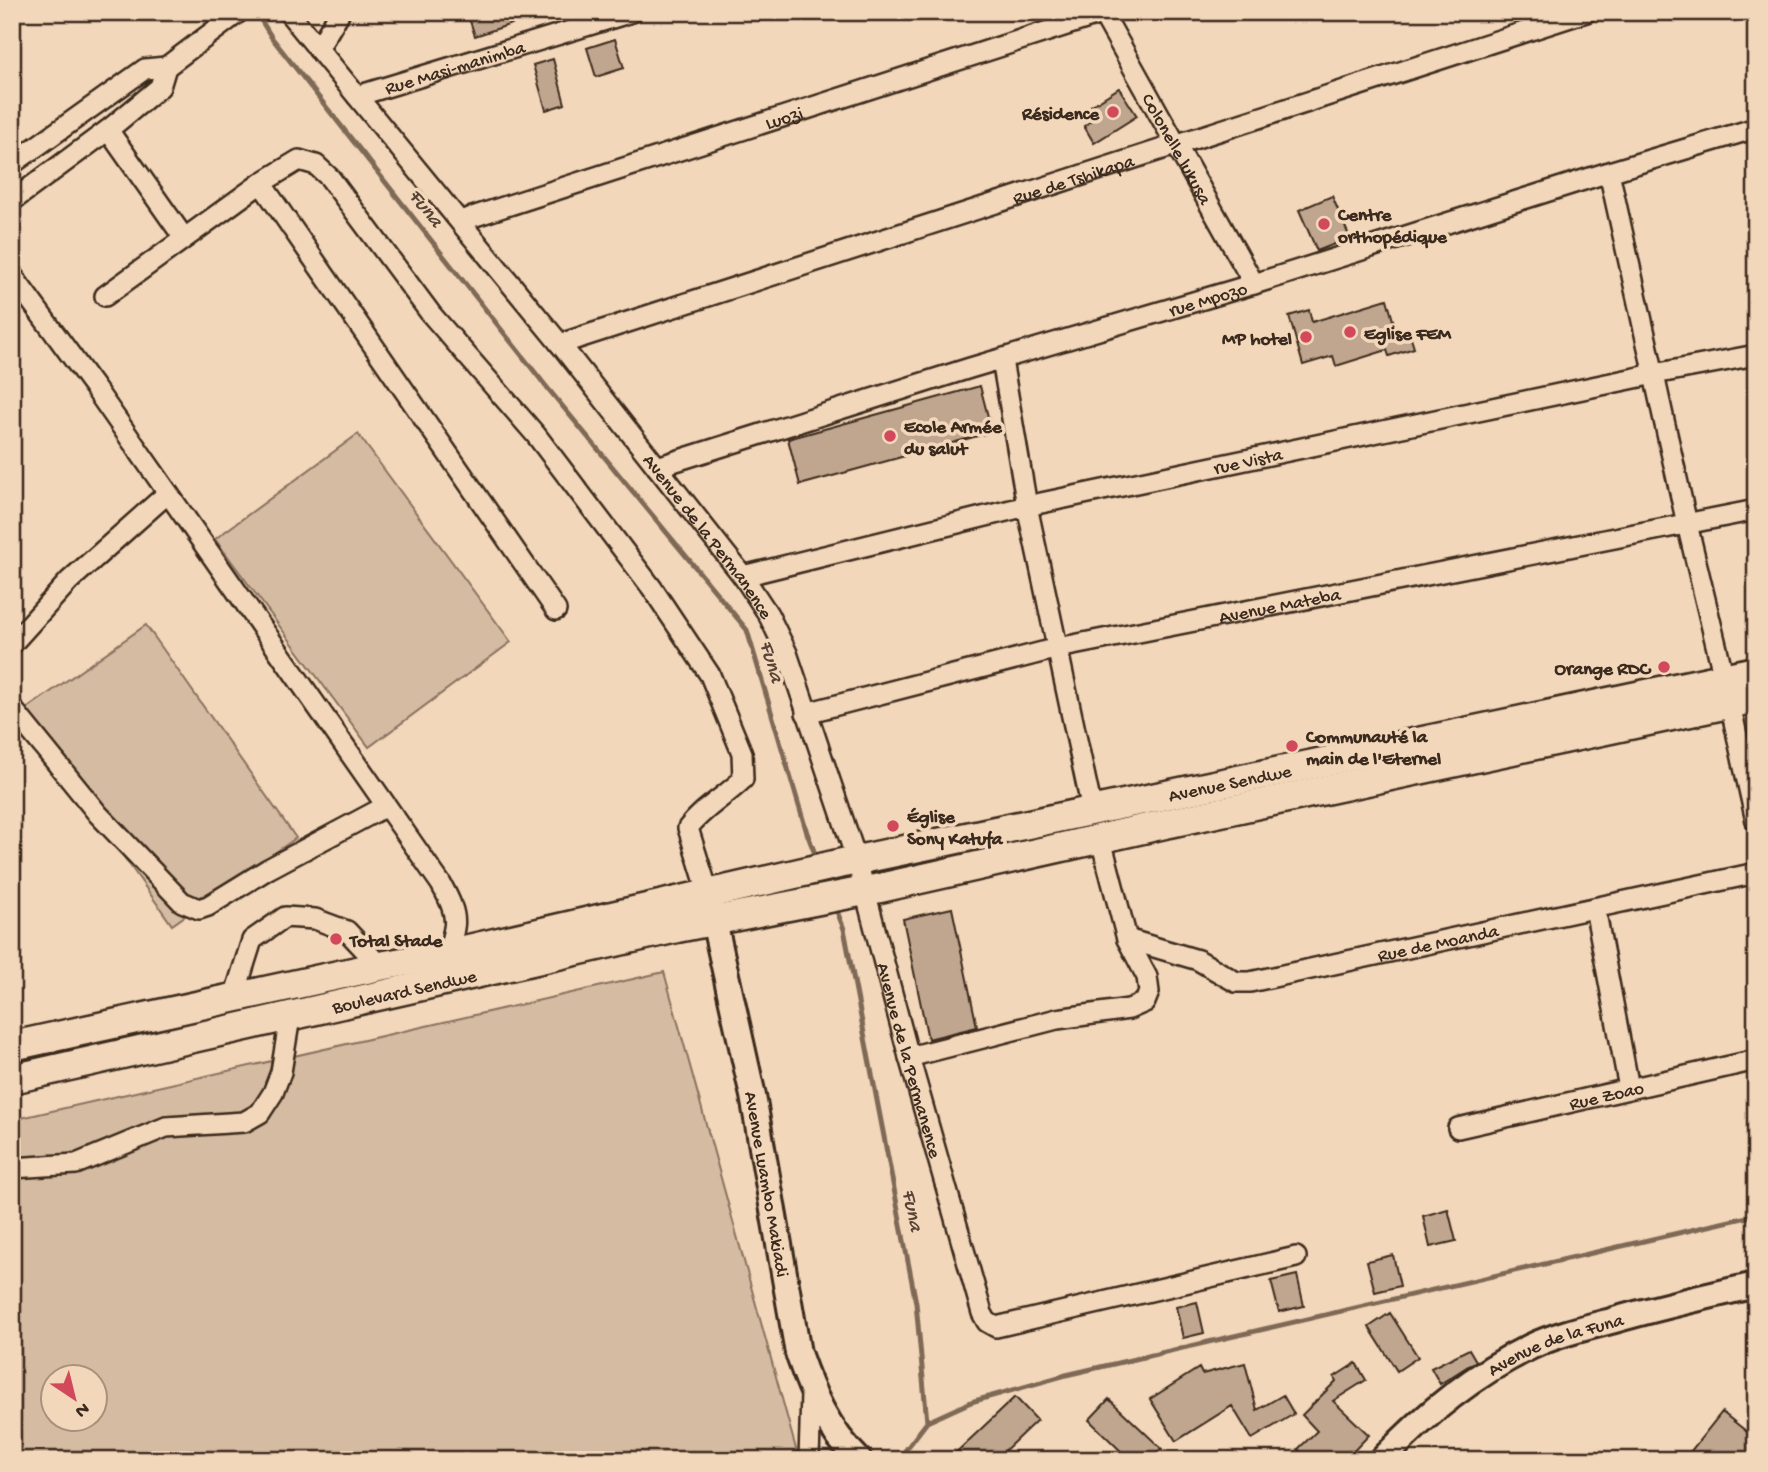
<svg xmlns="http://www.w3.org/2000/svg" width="1768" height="1472" font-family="'Gochi Hand',sans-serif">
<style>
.green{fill:#d5bba1;stroke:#887260;stroke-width:2;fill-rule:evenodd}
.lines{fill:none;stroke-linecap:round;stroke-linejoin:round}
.stream{stroke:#7e6956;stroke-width:5}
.building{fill:#c0a68f;stroke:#3b2a1e;stroke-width:2}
.minor-casing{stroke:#3b2a1e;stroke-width:24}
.major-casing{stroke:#3b2a1e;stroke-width:30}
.highway-casing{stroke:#3b2a1e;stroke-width:33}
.minor{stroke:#f3d7ba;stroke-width:19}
.major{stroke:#f3d7ba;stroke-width:24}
.highway{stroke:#f3d7ba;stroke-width:28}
.poi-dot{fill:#d1495b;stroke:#f3d7ba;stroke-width:2.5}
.labels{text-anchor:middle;stroke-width:7;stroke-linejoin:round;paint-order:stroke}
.street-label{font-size:19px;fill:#3b2a1e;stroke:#f3d7ba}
.poi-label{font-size:19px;font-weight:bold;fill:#3b2a1e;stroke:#f3d7ba;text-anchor:start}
.water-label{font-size:21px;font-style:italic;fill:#574436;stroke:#f3d7ba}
</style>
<rect width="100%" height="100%" fill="#f3d7ba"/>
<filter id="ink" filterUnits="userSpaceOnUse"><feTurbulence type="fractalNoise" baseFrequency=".0143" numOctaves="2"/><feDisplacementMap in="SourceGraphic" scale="14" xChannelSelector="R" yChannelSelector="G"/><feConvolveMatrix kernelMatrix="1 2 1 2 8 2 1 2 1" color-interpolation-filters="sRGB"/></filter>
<g filter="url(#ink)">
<!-- green -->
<path class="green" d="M358 434 511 642 369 747 215 539Z
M146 625 296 838 172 925 22 712Z
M664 972 799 1460H12V1120ZM52 1378H94V1420H52Z"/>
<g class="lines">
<!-- stream -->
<path class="stream" d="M256 12 272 38 545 385 747 630 807 833 817 859
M834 904 844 929 916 1303 927 1422 898 1460
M927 1422 971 1402 1066 1375 1756 1215"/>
</g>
<!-- building -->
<path class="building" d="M467 12H538L539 15 475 36Z
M615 39 624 68 596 77 587 48Z
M553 59 565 104 546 110 533 65Z
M1119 88 1137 116 1094 143 1084 126 1095 118 1089 107Z
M1332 196 1350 238 1317 251 1299 210Z
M1387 299 1398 338 1410 335 1414 348 1389 356 1387 350 1336 366 1333 356 1303 365 1289 316 1309 310 1312 322Z
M980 386 992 432 800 485 788 439Z
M952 908 977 1027 928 1039 903 919Z
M1448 1209 1456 1241 1430 1247 1423 1216Z
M1393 1255 1400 1286 1375 1292 1367 1261Z
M1297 1275 1304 1306 1279 1312 1271 1281Z
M1197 1302 1204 1333 1183 1338 1176 1307Z
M1390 1313 1418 1357 1397 1371 1369 1327Z
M1469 1349 1476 1361 1440 1384 1431 1368Z
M1245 1363 1257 1410 1283 1395 1294 1414 1252 1439 1232 1406 1176 1441 1150 1399 1199 1368 1202 1374Z
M1356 1363 1366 1380 1333 1401 1369 1435 1345 1460H1308L1298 1449 1317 1431 1302 1415 1336 1381 1334 1377Z
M1015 1397 1037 1420 995 1460H948Z
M1109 1399 1162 1449 1157 1452 1165 1460H1130L1089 1420Z
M1722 1412 1756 1439V1460H1701L1691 1451Z"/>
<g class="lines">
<!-- minor casing -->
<g class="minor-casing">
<g id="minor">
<path id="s1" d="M288 12 560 344 743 576 768 614 787 653 857 861 909 1057 982 1313 987 1322 996 1327 1296 1257"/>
<path id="s2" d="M1102 12 1254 284"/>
<path d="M318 49 340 12"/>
<path d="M166 67 239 12"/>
<path id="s3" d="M357 96 632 12"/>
<path d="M108 130 184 238"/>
<path d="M12 164 145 69 166 67 160 87 108 130 12 201"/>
<path d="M1609 172 1687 524 1724 678"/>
<path d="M261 183 556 610"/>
<path id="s4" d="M460 221 1107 12"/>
<path d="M12 275 94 387 441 884C448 897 457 913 454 928 452 941 447 951 448 963"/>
<path d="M105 296 261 183 299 160 316 165 330 178 431 314 536 435 652 588 710 675 742 753 743 779C725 797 703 808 688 828L708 892"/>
<path id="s5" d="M560 344 1586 12"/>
<path d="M1002 360 1027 506 1092 810"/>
<path id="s6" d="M657 467 970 368 1254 284 1609 172 1756 128"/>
<path id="s7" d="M743 576 1027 506 1654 374 1756 355"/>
<path d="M12 644 69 581 168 493"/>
<path d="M1730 704 1756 821"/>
<path d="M12 708 98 814 182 902 199 909 208 906 268 869 386 806"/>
<path id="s8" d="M806 713 1058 648 1756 510"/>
<path d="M1595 908 1629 1088"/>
<path id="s9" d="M1127 939 1198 960 1236 982H1250L1756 873"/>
<path d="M234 997 252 940 285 917 315 919 347 931 380 966"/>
<path d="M909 1057 1057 1019 1129 1009 1145 1002 1149 992 1147 977 1127 939 1101 840"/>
<path id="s10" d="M1458 1128 1756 1060"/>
<path d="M12 1168 76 1164 166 1127 244 1122 260 1113 273 1093 281 1072 290 1017"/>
<path d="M809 1460 811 1393"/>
</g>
</g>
<!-- major casing -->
<g class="major-casing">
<g id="major">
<path id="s11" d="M710 903 753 1096 798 1353C812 1393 827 1429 859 1460"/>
<path id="s12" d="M1382 1460C1424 1415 1475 1374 1530 1347 1555 1335 1584 1328 1611 1321 1659 1307 1707 1296 1756 1285"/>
</g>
</g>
<!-- highway casing -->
<g class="highway-casing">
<g id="highway">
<path id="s13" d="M12 1046 380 966 447 954 838 864 1756 671"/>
<path id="s14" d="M12 1079 677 928 880 888 1165 824 1756 698"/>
</g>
</g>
<!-- minor -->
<use href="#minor" class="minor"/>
<!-- major -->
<use href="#major" class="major"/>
<!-- highway -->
<use href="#highway" class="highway"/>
</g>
</g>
<!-- markers -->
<g class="poi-dot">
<circle cx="1113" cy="112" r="7"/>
<circle cx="1324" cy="224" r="7"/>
<circle cx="1350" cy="332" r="7"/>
<circle cx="1306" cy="337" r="7"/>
<circle cx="890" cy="436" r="7"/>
<circle cx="1664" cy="667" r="7"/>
<circle cx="1292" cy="746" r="7"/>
<circle cx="893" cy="826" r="7"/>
<circle cx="336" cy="939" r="7"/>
</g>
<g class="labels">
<!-- street labels -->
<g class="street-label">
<text dy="7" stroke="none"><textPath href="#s3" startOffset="102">Rue Masi-manimba</textPath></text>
<text dy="7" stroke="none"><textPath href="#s4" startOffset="340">Luozi</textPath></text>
<text dy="7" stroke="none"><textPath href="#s2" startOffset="156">Colonelle lukusa</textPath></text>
<text dy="7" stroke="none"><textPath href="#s5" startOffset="539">Rue de Tshikapa</textPath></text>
<text dy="7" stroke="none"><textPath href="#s6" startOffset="576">rue Mpozo</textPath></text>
<text dy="7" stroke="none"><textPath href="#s7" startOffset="518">rue Vista</textPath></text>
<text dy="7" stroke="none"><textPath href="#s1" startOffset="672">Avenue de la Permanence</textPath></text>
<text dy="7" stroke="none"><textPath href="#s8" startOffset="486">Avenue Mateba</textPath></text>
<text dy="7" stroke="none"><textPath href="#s13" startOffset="1246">Avenue Sendwe</textPath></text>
<text dy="7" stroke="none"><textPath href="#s9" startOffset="324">Rue de Moanda</textPath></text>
<text dy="7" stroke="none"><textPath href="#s14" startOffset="402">Boulevard Sendwe</textPath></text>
<text dy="7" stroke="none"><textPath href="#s1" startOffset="1239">Avenue de la Permanence</textPath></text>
<text dy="7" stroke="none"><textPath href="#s10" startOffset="152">Rue Zoao</textPath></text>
<text dy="7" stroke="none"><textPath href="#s11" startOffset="287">Avenue Luambo Makiadi</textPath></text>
<text dy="7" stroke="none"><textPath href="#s12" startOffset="212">Avenue de la Funa</textPath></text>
</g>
<!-- poi labels -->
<g class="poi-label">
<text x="1099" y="119" text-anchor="end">Résidence</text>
<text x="1338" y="220">Centre<tspan x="1338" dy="22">orthopédique</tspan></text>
<text x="1364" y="339">Eglise FEM</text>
<text x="1292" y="344" text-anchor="end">MP hotel</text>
<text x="904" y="432">Ecole Armée<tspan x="904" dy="22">du salut</tspan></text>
<text x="1650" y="674" text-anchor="end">Orange RDC</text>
<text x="1306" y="742">Communauté la<tspan x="1306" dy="22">main de l'Eternel</tspan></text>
<text x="907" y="822">Église<tspan x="907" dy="22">Sony Katufa</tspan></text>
<text x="350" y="946">Total Stade</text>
</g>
<!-- water labels -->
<g class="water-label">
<text transform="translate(427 207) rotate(52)" y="7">Funa</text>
<text transform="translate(773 661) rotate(74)" y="7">Funa</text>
<text transform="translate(914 1210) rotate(79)" y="7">Funa</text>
</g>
</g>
<!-- margin -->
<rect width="1768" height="1472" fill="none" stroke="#f3d7ba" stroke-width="42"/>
<rect x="21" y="21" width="1726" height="1430" fill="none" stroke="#3b2a1e" stroke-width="2.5" filter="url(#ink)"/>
<!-- north arrow -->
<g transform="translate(74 1398) rotate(145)"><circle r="33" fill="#f3d7ba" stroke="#a9927c" stroke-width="2"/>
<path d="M0-5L12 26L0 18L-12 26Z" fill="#d1495b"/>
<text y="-10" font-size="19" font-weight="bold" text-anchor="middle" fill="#3b2a1e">N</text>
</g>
</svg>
